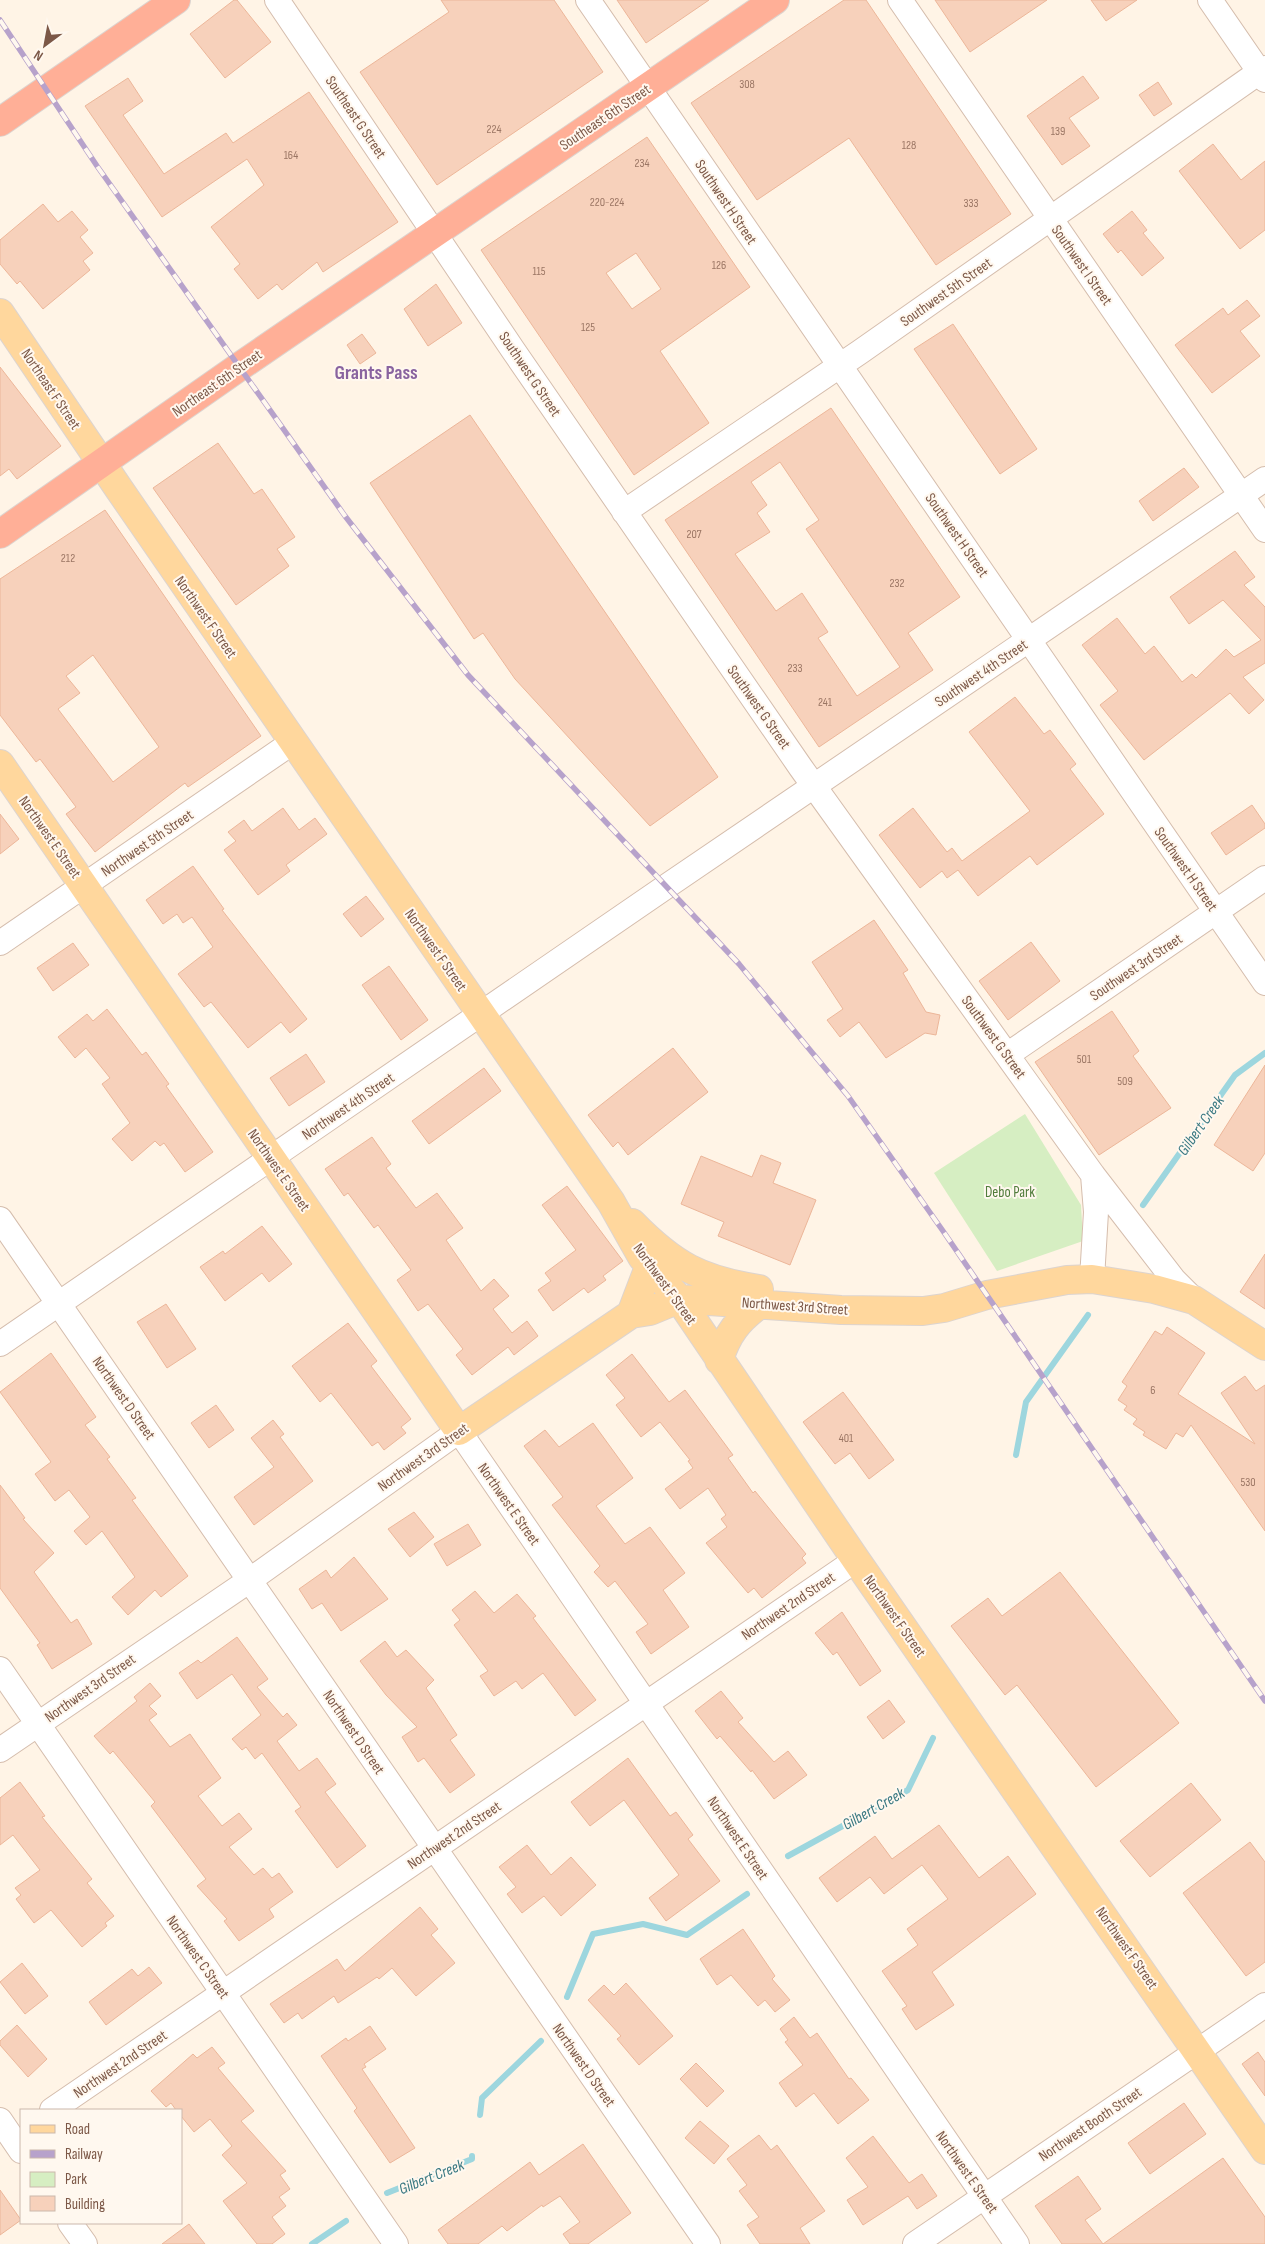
<svg xmlns="http://www.w3.org/2000/svg" width="1265" height="2244" font-family="'Sofia Sans Condensed',sans-serif">
<style>
.green{fill:#d6eec2}
.lines{fill:none;stroke-linecap:round;stroke-linejoin:round}
.stream{stroke:#9dd6de;stroke-width:6}
.building{fill:#f7d1bb;stroke:#ecb699;fill-rule:evenodd}
.minor-casing{stroke:#d5bdad;stroke-width:26}
.major-casing{stroke:#ddd4cf;stroke-width:30}
.highway-casing{stroke:#ddd4cf;stroke-width:30}
.minor{stroke:#fff;stroke-width:24}
.major{stroke:#ffd79d;stroke-width:28}
.highway{stroke:#ffaf97;stroke-width:28}
.rail-casing{stroke:#b7a2cb;stroke-width:5.5}
.rail{stroke:#fff8ef;stroke-width:4;stroke-dasharray:11;stroke-linecap:butt}
.labels{text-anchor:middle;stroke-width:4;stroke-linejoin:round;paint-order:stroke}
.number-label{font-size:12px;fill:#9b7664}
.street-label{font-size:15px;fill:#7c5847;stroke:#fff8ef}
.park-label{font-size:15px;fill:#517c3b;stroke:#fff8ef}
.water-label{font-size:16px;font-style:italic;fill:#397882;stroke:#fff8ef}
.district-label{font-size:20px;font-weight:bold;fill:#89639f;stroke:#fff8ef}
</style>
<rect width="100%" height="100%" fill="#fff4e6"/>
<!-- green -->
<path class="green" d="M1025 1114 1081 1205 1083 1241 997 1271 934 1173Z"/>
<g class="lines">
<!-- stream -->
<path class="stream" d="M1143 1205 1235 1075 1265 1053
M1016 1455 1026 1402 1088 1315
M788 1856 908 1790 933 1738
M567 1997 593 1934 643 1924 687 1935 747 1894
M480 2115 482 2098 541 2041
M387 2193 472 2159V2156
M312 2244 346 2221"/>
</g>
<!-- building -->
<path class="building" d="M234 0H237L271 42 225 78 190 34Z
M441 0H554L603 72 437 185 360 72 449 12Z
M617 0H709L646 43Z
M844 0H866L1011 214 936 265 849 138 757 200 691 103Z
M935 0H1047L970 52Z
M1091 0H1137L1106 21Z
M1083 76 1099 98 1069 118 1090 146 1062 165 1027 116Z
M128 78 143 101 123 115 164 174 226 133 233 143 309 92 398 222 323 272 317 262 282 290 277 284 258 299 234 269 240 264 211 227 264 185 247 159 162 217 85 106Z
M1158 82 1172 104 1154 116 1139 95Z
M647 137 750 287 660 351 709 423 634 475 481 250ZM636 253 661 289 632 309 606 273Z
M1213 144 1241 180 1265 161V230L1240 249 1179 171Z
M43 204 58 222 72 211 88 230 80 237 93 253 83 261 90 270 43 309 20 281 17 284 0 264V240Z
M1132 211 1147 230 1143 233 1164 258 1142 276 1121 250 1118 253 1103 234Z
M436 284 462 323 428 346 404 309Z
M1247 300 1260 316 1240 331 1260 356 1212 393 1175 345 1223 308 1228 315Z
M953 324 1037 449 1000 474 914 349Z
M362 334 376 353 360 364 347 345Z
M0 367 61 446 17 479 9 469 0 476Z
M831 408 960 597 908 633 933 670 819 747 665 520ZM780 462 819 520 806 529 900 667 857 696 818 638 828 632 802 593 776 611 735 554 770 532 757 513 767 505 751 482Z
M470 415 718 777 650 826 515 679 483 633 474 639 370 483Z
M218 443 254 494 262 489 295 537 277 549 289 566 236 605 153 488Z
M1184 468 1199 487 1153 521 1139 501Z
M105 510 261 736 188 787 185 783 95 852 66 814 76 807 40 759 36 762 0 715V579ZM93 655 159 747 113 782 58 709 80 693 66 676Z
M1235 551 1255 577 1244 585 1265 607V663L1243 677 1264 700 1249 714 1230 693 1144 760 1100 705 1118 691 1082 645 1117 618 1145 654 1154 646 1182 682 1192 674 1196 678 1226 649 1234 657 1261 640 1223 600 1189 624 1170 597Z
M1015 697 1044 734 1050 730 1076 764 1070 769 1104 814 1037 865 1030 856 978 896 958 870 947 878 942 871 920 888 879 835 913 808 947 852 952 848 962 861 1030 811 969 732Z
M1252 805 1265 824V828L1226 855 1211 833Z
M283 808 299 830 315 818 327 834 286 865 290 871 258 895 224 850 236 841 228 832 244 820 252 831Z
M0 814 19 839 0 854Z
M193 866 224 909 222 910 307 1019 290 1033 281 1022 248 1048 211 1002 204 1007 178 974 213 947 192 917 183 923 177 914 163 924 146 900Z
M366 896 384 919 361 937 343 914Z
M874 920 908 970 903 973 926 1012 940 1015 936 1035 925 1033 886 1058 859 1022 840 1037 827 1020 843 1009 812 962Z
M1031 942 1060 981 1008 1020 979 981Z
M73 943 89 965 53 991 37 968Z
M389 966 428 1020 401 1040 362 985Z
M107 1009 142 1055 146 1052 169 1084 166 1086 213 1152 185 1172 164 1143 160 1146 155 1141 132 1161 112 1139 130 1123 102 1084 110 1078 86 1048 75 1058 58 1037 87 1014 93 1021Z
M1112 1011 1139 1051 1133 1056 1171 1108 1099 1155 1035 1062Z
M673 1048 708 1092 628 1155 618 1142 613 1147 588 1115Z
M306 1054 325 1082 289 1106 270 1078Z
M1265 1065V1153L1253 1171 1214 1145Z
M484 1068 501 1091 429 1144 412 1121Z
M372 1137 391 1164 386 1168 416 1208 437 1193 463 1228 446 1240 481 1291 494 1279 509 1296 493 1309 512 1333 527 1321 538 1336 514 1355 508 1347 472 1375 456 1355 463 1349 428 1304 418 1311 397 1280 411 1270 378 1225 374 1228 348 1193 344 1196 325 1169Z
M761 1155 781 1163 773 1183 816 1200 790 1265 718 1236 724 1222 681 1204 701 1156 752 1177Z
M567 1186 623 1261 603 1276 606 1280 588 1293 584 1288 553 1311 538 1290 551 1281 545 1273 576 1250 542 1205Z
M262 1226 292 1264 269 1282 262 1273 225 1301 200 1267 223 1251 225 1254Z
M1265 1254V1309L1240 1292Z
M166 1304 196 1349 167 1368 137 1322Z
M348 1323 377 1361 371 1366 411 1419 401 1427 406 1433 384 1450 378 1442 372 1446 331 1393 320 1402 292 1366Z
M1167 1327 1205 1353 1178 1394 1255 1444 1221 1393 1245 1376 1256 1391 1265 1385V1531L1191 1425 1183 1437 1176 1433 1166 1449 1143 1435 1145 1432 1133 1424 1137 1419 1124 1410 1127 1406 1118 1400 1127 1386 1122 1382 1155 1331 1162 1335Z
M51 1353 96 1417 85 1425 110 1457 107 1459 136 1498 132 1500 188 1576 161 1597 155 1590 128 1615 112 1597 135 1577 102 1531 86 1545 74 1531 90 1517 69 1490 55 1501 35 1474 51 1462 0 1392Z
M632 1354 669 1402 685 1390 733 1455 728 1458 753 1493 755 1491 806 1554 802 1558 806 1563 762 1598 754 1588 748 1593 706 1543 727 1527 721 1519 726 1515 708 1488 680 1509 665 1489 693 1468 688 1461 690 1460 660 1422 641 1437 616 1405 625 1398 606 1375Z
M843 1392 894 1460 869 1479 850 1453 835 1464 803 1422Z
M216 1405 234 1430 209 1448 191 1423Z
M273 1420 284 1434 280 1437 313 1481 254 1525 234 1497 274 1467 251 1438Z
M593 1423 633 1478 596 1506 625 1544 650 1527 685 1573 663 1590 689 1627 651 1654 636 1632 648 1624 615 1581 608 1587 594 1572 600 1566 552 1505 563 1497 524 1446 545 1430 559 1447Z
M0 1485 25 1518 23 1519 54 1553 34 1572 71 1623 77 1619 92 1644 52 1669 37 1645 40 1643 0 1588Z
M414 1512 434 1537 410 1557 388 1529Z
M468 1524 481 1545 447 1566 434 1544Z
M354 1557 388 1599 341 1631 322 1603 312 1609 299 1589 326 1570 331 1578Z
M1060 1572 1179 1723 1096 1787 1017 1685 1005 1695 951 1626 988 1598 1002 1616Z
M475 1591 494 1613 517 1594 536 1616 533 1618 596 1700 575 1716 543 1673 522 1689 516 1681 494 1696 480 1676 488 1671 454 1625 460 1620 452 1610Z
M842 1612 881 1671 860 1686 837 1652 833 1655 815 1633Z
M237 1637 268 1679 257 1687 283 1717 287 1713 297 1725 277 1741 299 1771 317 1758 336 1784 325 1792 366 1846 337 1868 295 1811 301 1807 262 1753 255 1759 246 1747 242 1750 232 1739 261 1715 232 1674 197 1699 179 1673 198 1660 201 1663Z
M385 1641 397 1657 406 1650 434 1680 426 1688 457 1735 450 1740 475 1775 450 1793 424 1758 418 1762 402 1737 417 1727 386 1695 360 1661Z
M150 1683 161 1696 149 1706 157 1714 149 1720 170 1747 190 1734 221 1778 198 1796 222 1826 239 1813 252 1829 229 1847 254 1875 263 1868 272 1878 279 1873 293 1892 269 1909 274 1917 239 1941 224 1921 227 1919 197 1886 206 1879 151 1806 155 1802 113 1751 110 1754 94 1736 137 1701 134 1697Z
M721 1691 743 1718 738 1722 774 1762 788 1751 807 1775 774 1799 752 1770 751 1772 720 1736 717 1739 695 1711Z
M889 1700 905 1722 883 1739 867 1717Z
M628 1758 670 1816 676 1812 693 1835 688 1839 720 1881 666 1921 649 1898 679 1875 624 1800 590 1826 571 1802Z
M20 1782 45 1816 42 1817 92 1879 87 1883 114 1916 105 1923 107 1926 82 1947 51 1910 34 1923 16 1899 21 1895 15 1888 40 1870 13 1835 0 1845V1798Z
M1191 1783 1221 1820 1150 1877 1120 1841Z
M939 1825 979 1878 1008 1856 1036 1894 932 1972 954 2005 916 2030 902 2009 907 2006 882 1971 918 1945 907 1929 948 1899 922 1865 884 1894 870 1877 837 1902 819 1878 875 1836 892 1859Z
M1250 1842 1265 1862V1962L1246 1976 1183 1893Z
M527 1845 551 1875 571 1857 596 1885 561 1916 544 1896 522 1913 507 1894 516 1887 499 1867Z
M420 1907 438 1929 431 1935 455 1963 416 1996 392 1968 379 1979 377 1977 338 2003 334 1996 302 2019 298 2013 284 2023 270 2004 337 1959 345 1971Z
M743 1929 775 1976 772 1979 790 2000 775 2012 765 2000 758 2006 731 1975 717 1985 700 1959Z
M22 1963 48 1996 25 2014 0 1982Z
M149 1967 162 1983 106 2025 89 2002 132 1969 138 1976Z
M626 1983 673 2036 639 2065 617 2039 621 2036 588 2000 604 1985 614 1995Z
M794 2017 810 2038 817 2033 849 2079 851 2078 869 2100 838 2124 814 2093 796 2107 779 2083 803 2065 785 2042 788 2040 780 2029Z
M17 2025 47 2059 28 2077 0 2045V2041Z
M370 2026 386 2049 364 2064 366 2067 362 2069 415 2148 390 2163 354 2111 357 2108 321 2056 346 2038 348 2041Z
M212 2047 225 2063 218 2068 254 2111 241 2121 286 2171 280 2175 290 2189 279 2197 286 2206 272 2217 285 2234 272 2244H257L223 2201 247 2183 222 2155 232 2146 210 2119 194 2132 181 2116V2110H176L171 2103 166 2107 151 2091 193 2054 197 2058Z
M1258 2052 1265 2062V2096L1242 2064Z
M696 2063 724 2091 707 2107 680 2079Z
M1184 2103 1206 2134 1150 2174 1128 2143Z
M700 2121 729 2146 714 2164 685 2138Z
M759 2135 771 2150 777 2145 825 2211 800 2228 810 2244H760L747 2225 759 2217 739 2191 747 2185 727 2159Z
M873 2136 909 2183 922 2174 937 2196 917 2209 908 2196 863 2225 847 2200 868 2187 846 2158Z
M583 2144 631 2213 588 2244H570L563 2234 580 2222 560 2196 543 2207 542 2205 507 2231 502 2226 478 2244H448L438 2230 530 2162 539 2175Z
M1223 2158 1265 2217V2244H1103Z
M1078 2176 1101 2209 1085 2220 1103 2244H1062L1035 2206Z
M0 2190 21 2220 0 2235Z
M189 2224 205 2244H162Z"/>
<g class="lines">
<!-- minor casing -->
<g class="minor-casing">
<path id="minor" d="M277 0 513 350 801 768 1093 1175 1174 1280 1194 1300
M588 0 1265 983
M900 0 1265 530
M1210 0 1265 80
M624 512 860 352 1265 68
M0 943 293 742
M1007 1055 1265 878
M0 1219 708 2244
M1092 1279 1096 1212 1093 1175
M0 1344 667 886 1265 479
M0 1669 396 2244
M0 1750 250 1580 459 1431 1017 2244
M52 2110 856 1560
M0 2120 21 2151
M70 2223 85 2244
M915 2244 1265 2005"/>
</g>
<!-- major casing -->
<g class="major-casing">
<path id="major" d="M0 313 119 489 611 1202 642 1257 679 1299 856 1560 1265 2150
M0 764 459 1431 631 1314 650 1311 679 1299 841 1310 923 1311 944 1308 987 1295 1067 1280 1092 1279 1154 1289 1194 1300 1265 1346
M632 1223C674 1266 701 1280 759 1289
M631 1314 649 1267
M719 1360C727 1334 738 1320 760 1304"/>
</g>
<!-- highway casing -->
<g class="highway-casing">
<path id="highway" d="M0 122 176 0
M0 534 239 367 775 0"/>
</g>
<!-- minor -->
<use href="#minor" class="minor"/>
<!-- major -->
<use href="#major" class="major"/>
<!-- highway -->
<use href="#highway" class="highway"/>
<!-- rail casing -->
<g class="rail-casing">
<path id="rail" d="M0 20 97 166 345 516 468 675 739 964 848 1096 943 1231 1265 1701"/>
</g>
<!-- rail -->
<use href="#rail" class="rail"/>
</g>
<g class="labels">
<!-- number labels -->
<g class="number-label">
<text x="747" y="88">308</text>
<text x="494" y="133">224</text>
<text x="1058" y="135">139</text>
<text x="909" y="149">128</text>
<text x="291" y="159">164</text>
<text x="642" y="167">234</text>
<text x="607" y="206">220-224</text>
<text x="971" y="207">333</text>
<text x="719" y="269">126</text>
<text x="539" y="275">115</text>
<text x="588" y="331">125</text>
<text x="694" y="538">207</text>
<text x="68" y="562">212</text>
<text x="897" y="587">232</text>
<text x="795" y="672">233</text>
<text x="825" y="706">241</text>
<text x="1084" y="1063">501</text>
<text x="1125" y="1085">509</text>
<text x="1153" y="1394">6</text>
<text x="846" y="1442">401</text>
<text x="1248" y="1486">530</text>
</g>
<!-- street labels -->
<g class="street-label">
<text transform="translate(356 117) rotate(56)" y="5">Southeast G Street</text>
<text transform="translate(605 117) rotate(-34)" y="5">Southeast 6th Street</text>
<text transform="translate(726 202) rotate(56)" y="5">Southwest H Street</text>
<text transform="translate(1082 265) rotate(55)" y="5">Southwest I Street</text>
<text transform="translate(946 292) rotate(-35)" y="5">Southwest 5th Street</text>
<text transform="translate(530 374) rotate(56)" y="5">Southwest G Street</text>
<text transform="translate(217 383) rotate(-35)" y="5">Northeast 6th Street</text>
<text transform="translate(51 389) rotate(56)" y="5">Northeast F Street</text>
<text transform="translate(957 535) rotate(55)" y="5">Southwest H Street</text>
<text transform="translate(206 617) rotate(55)" y="5">Northwest F Street</text>
<text transform="translate(981 673) rotate(-34)" y="5">Southwest 4th Street</text>
<text transform="translate(759 707) rotate(55)" y="5">Southwest G Street</text>
<text transform="translate(50 837) rotate(55)" y="5">Northwest E Street</text>
<text transform="translate(147 843) rotate(-34)" y="5">Northwest 5th Street</text>
<text transform="translate(1186 869) rotate(55)" y="5">Southwest H Street</text>
<text transform="translate(436 950) rotate(55)" y="5">Northwest F Street</text>
<text transform="translate(1136 967) rotate(-34)" y="5">Southwest 3rd Street</text>
<text transform="translate(994 1037) rotate(54)" y="5">Southwest G Street</text>
<text transform="translate(348 1106) rotate(-34)" y="5">Northwest 4th Street</text>
<text transform="translate(279 1170) rotate(55)" y="5">Northwest E Street</text>
<text transform="translate(665 1284) rotate(54)" y="5">Northwest F Street</text>
<text transform="translate(795 1306) rotate(4)" y="5">Northwest 3rd Street</text>
<text transform="translate(124 1398) rotate(55)" y="5">Northwest D Street</text>
<text transform="translate(423 1457) rotate(-35)" y="5">Northwest 3rd Street</text>
<text transform="translate(509 1504) rotate(55)" y="5">Northwest E Street</text>
<text transform="translate(788 1606) rotate(-34)" y="5">Northwest 2nd Street</text>
<text transform="translate(895 1616) rotate(55)" y="5">Northwest F Street</text>
<text transform="translate(90 1688) rotate(-35)" y="5">Northwest 3rd Street</text>
<text transform="translate(354 1732) rotate(56)" y="5">Northwest D Street</text>
<text transform="translate(454 1835) rotate(-34)" y="5">Northwest 2nd Street</text>
<text transform="translate(738 1838) rotate(56)" y="5">Northwest E Street</text>
<text transform="translate(1127 1948) rotate(55)" y="5">Northwest F Street</text>
<text transform="translate(198 1957) rotate(55)" y="5">Northwest C Street</text>
<text transform="translate(120 2064) rotate(-34)" y="5">Northwest 2nd Street</text>
<text transform="translate(584 2065) rotate(55)" y="5">Northwest D Street</text>
<text transform="translate(1090 2124) rotate(-34)" y="5">Northwest Booth Street</text>
<text transform="translate(967 2172) rotate(55)" y="5">Northwest E Street</text>
</g>
<!-- park labels -->
<g class="park-label">
<text x="1010" y="1197">Debo Park</text>
</g>
<!-- water labels -->
<g class="water-label">
<text transform="translate(1200 1125) rotate(-55)" y="6">Gilbert Creek</text>
<text transform="translate(873 1808) rotate(-30)" y="6">Gilbert Creek</text>
<text transform="translate(431 2176) rotate(-22)" y="6">Gilbert Creek</text>
</g>
<!-- district labels -->
<g class="district-label">
<text x="376" y="379">Grants Pass</text>
</g>
</g>
<!-- legend -->
<rect x="20" y="2109" width="162" height="115" fill="#fff8ef" stroke="#cbb8ac"/>
<rect x="30" y="2125" width="25" height="8" fill="#ffd79d" stroke="#cbb8ac"/>
<text x="65" y="2134" font-size="15" fill="#7c5847">Road</text>
<rect x="30" y="2150" width="25" height="8" fill="#b7a2cb" stroke="#cbb8ac"/>
<text x="65" y="2159" font-size="15" fill="#7c5847">Railway</text>
<rect x="30" y="2172" width="25" height="15" fill="#d6eec2" stroke="#cbb8ac"/>
<text x="65" y="2184" font-size="15" fill="#7c5847">Park</text>
<rect x="30" y="2196" width="25" height="15" fill="#f7d1bb" stroke="#cbb8ac"/>
<text x="65" y="2209" font-size="15" fill="#7c5847">Building</text>
<!-- north arrow -->
<g transform="translate(45 45) rotate(212)" stroke="#fff8ef" stroke-width="4" paint-order="stroke">
<path d="M0-4L9 19L0 12L-9 19Z" fill="#7c5847"/>
<text y="-8" font-size="14" font-weight="bold" text-anchor="middle" fill="#7c5847">N</text>
</g>
</svg>
